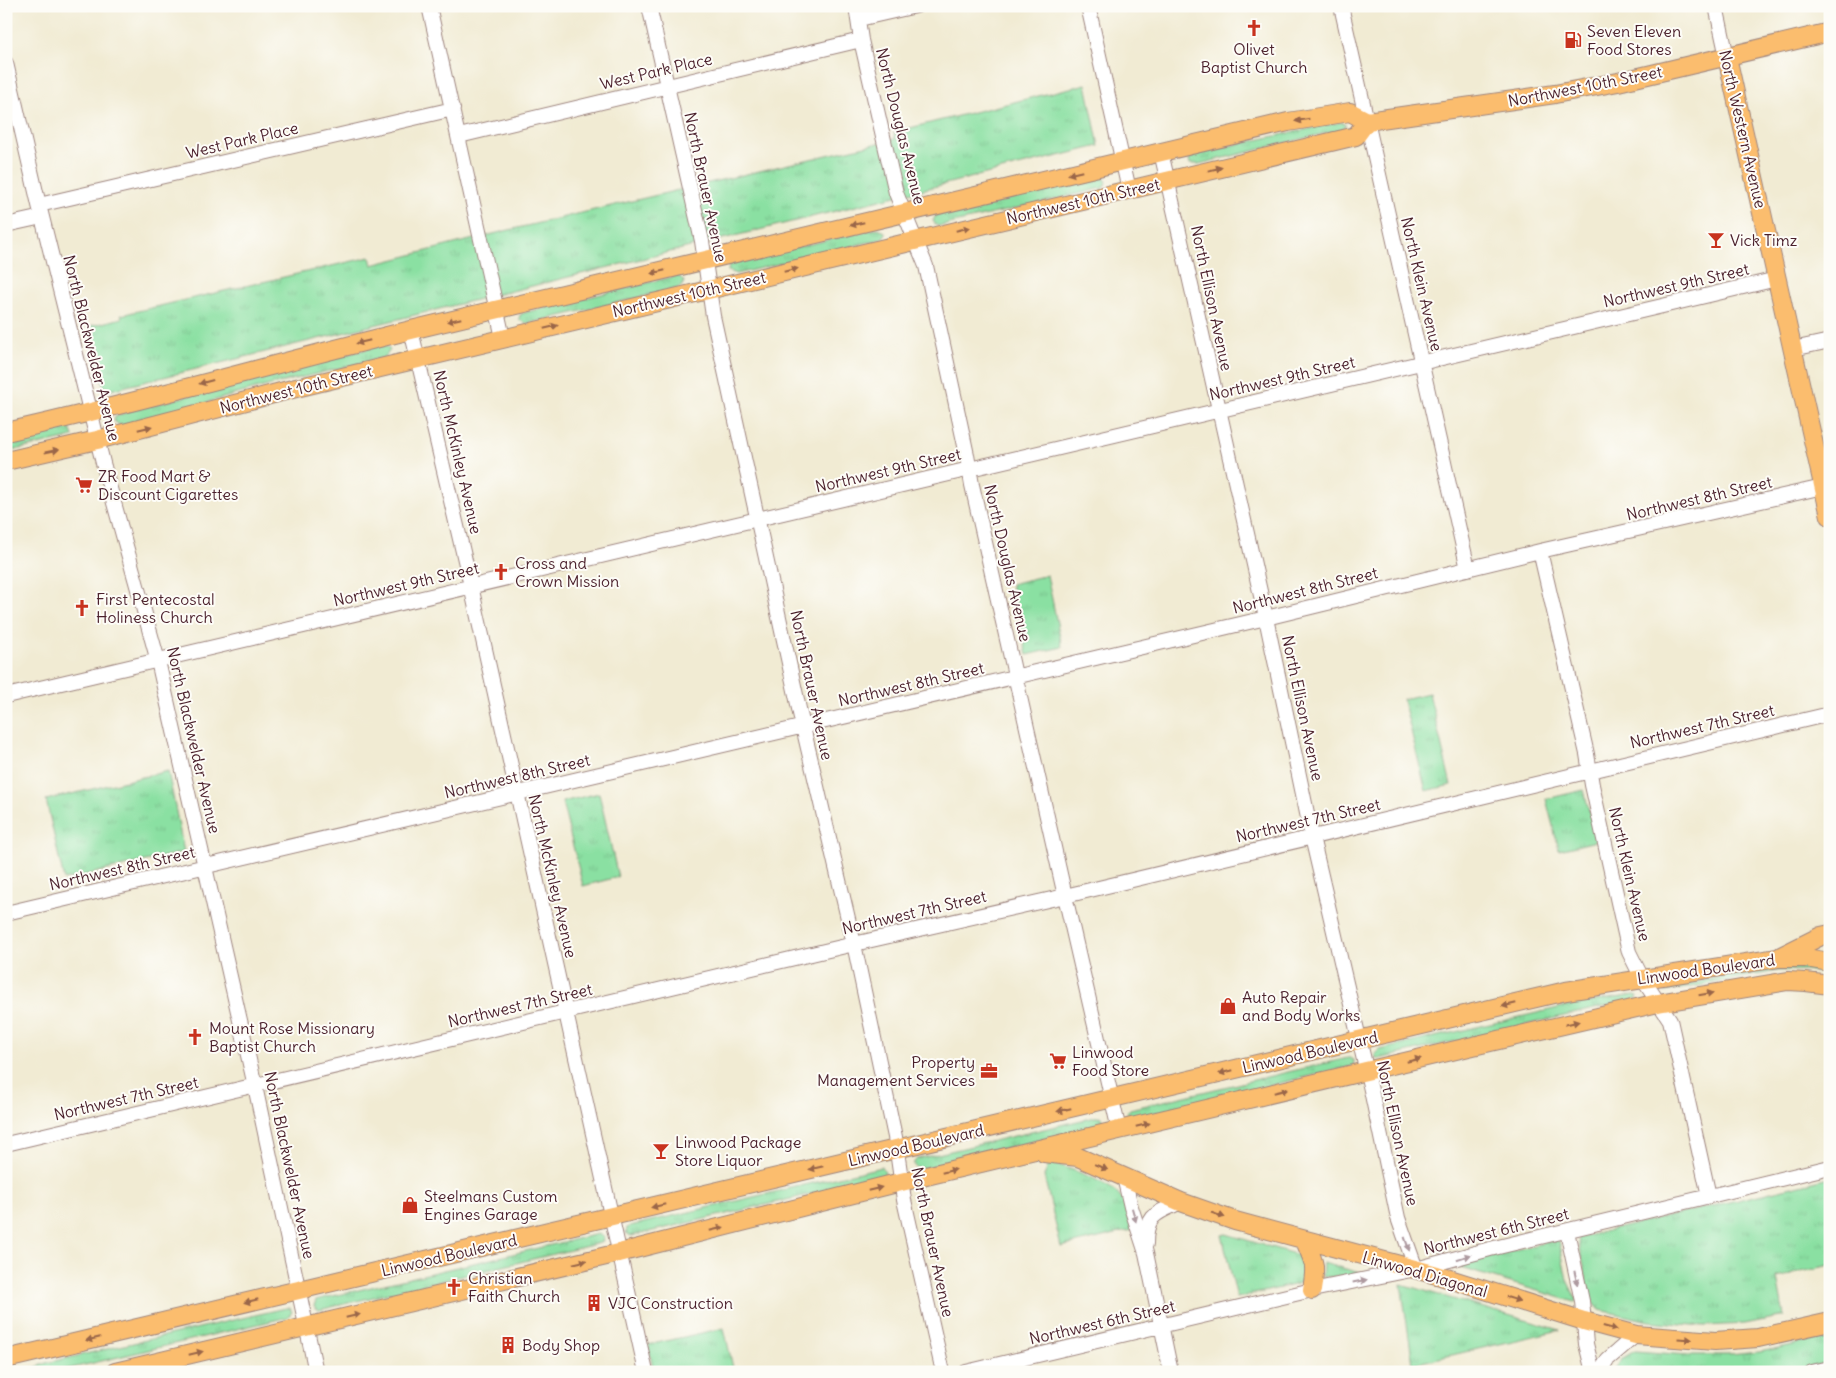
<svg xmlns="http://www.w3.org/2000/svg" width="1836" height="1378" font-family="Delius,sans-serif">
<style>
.grass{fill:url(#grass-tufts);stroke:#6a8066}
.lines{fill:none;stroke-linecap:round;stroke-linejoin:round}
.minor-casing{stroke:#9e857f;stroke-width:16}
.major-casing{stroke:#9e857f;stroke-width:20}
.minor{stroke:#fff;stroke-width:14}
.major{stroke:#fbbd6e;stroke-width:18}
.oneway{fill:#9a6649}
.oneway2{fill:#ae9aa0}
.labels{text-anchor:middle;stroke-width:4;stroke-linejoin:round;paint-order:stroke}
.poi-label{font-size:16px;fill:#4a1f2b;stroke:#fdfcf7;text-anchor:start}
.street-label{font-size:16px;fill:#4a1f2b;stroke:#fdfcf7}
</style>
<defs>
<pattern id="grass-tufts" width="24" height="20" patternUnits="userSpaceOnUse" patternTransform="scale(1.25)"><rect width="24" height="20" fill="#8ae0a2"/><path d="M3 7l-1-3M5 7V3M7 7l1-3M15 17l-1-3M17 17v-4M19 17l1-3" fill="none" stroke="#79c08c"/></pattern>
</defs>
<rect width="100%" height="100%" fill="#fdfcf7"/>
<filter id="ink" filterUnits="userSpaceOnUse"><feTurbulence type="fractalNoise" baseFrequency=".02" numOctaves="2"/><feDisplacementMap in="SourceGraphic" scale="10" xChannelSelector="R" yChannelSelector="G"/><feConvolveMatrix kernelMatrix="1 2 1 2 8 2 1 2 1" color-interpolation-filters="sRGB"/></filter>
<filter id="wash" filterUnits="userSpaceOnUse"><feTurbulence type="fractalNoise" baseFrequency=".0096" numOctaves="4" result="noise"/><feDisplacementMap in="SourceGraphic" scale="20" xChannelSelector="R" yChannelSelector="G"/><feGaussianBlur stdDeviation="1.12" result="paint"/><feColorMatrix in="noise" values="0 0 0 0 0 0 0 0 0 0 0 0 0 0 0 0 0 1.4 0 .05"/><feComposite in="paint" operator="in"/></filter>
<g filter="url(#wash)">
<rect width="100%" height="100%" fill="#f1ebd3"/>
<!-- grass -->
<path class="grass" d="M1086 84 1099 146 111 390 103 385 90 326 122 318 121 315 370 257 372 265 505 231 895 139 894 132Z
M1341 122 1346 125 1343 129 1199 164H1190L1189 161 1191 155 1196 153Z
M1100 176H1103L1107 182 1103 188 945 225 937 226 933 221 936 215Z
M879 228 886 233 882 239 736 274 728 271 729 265 734 262Z
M676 276 680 277 684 281 683 285 679 288 526 324 519 319 520 315 523 313Z
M382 345 387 347 390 350 385 357 263 387 121 426 114 421 115 417 130 411Z
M65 427 70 428 73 436 69 438 6 452V440Z
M1047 575 1062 647 1027 655 1011 584Z
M1429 693 1451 785 1426 791 1403 699Z
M168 771 184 852 64 880 46 800Z
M1584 790 1596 841 1559 850 1546 799Z
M599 793 618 877 583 886 562 802Z
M1794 966 1830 971V974L1805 970 1778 971 1665 992 1667 989 1751 970Z
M1635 995 1638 996 1637 999 1379 1059 1375 1057V1054L1379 1050 1571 1005Z
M1348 1058H1350L1354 1061 1353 1066 1131 1118 1126 1114 1130 1109Z
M1099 1116 1102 1117 1103 1122 1100 1125 920 1169 914 1166V1162L917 1159Z
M1050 1162C1068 1168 1110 1182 1120 1197 1127 1206 1129 1219 1132 1230L1061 1247 1044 1176Z
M881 1167 885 1171 883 1176 881 1178 631 1236 626 1233 627 1228 630 1226Z
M1830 1178V1265L1777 1278 1784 1316 1745 1324 1704 1326 1649 1321 1600 1310 1591 1300 1578 1238Z
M598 1234 604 1237 602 1242 600 1243 319 1310 314 1306 316 1300Z
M1226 1234 1298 1255 1307 1262C1307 1272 1309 1280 1297 1284L1237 1298 1222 1235Z
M1555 1240 1559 1242 1560 1245 1567 1280 1577 1301 1575 1302 1457 1267 1458 1264Z
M1323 1263 1361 1273V1275L1324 1277 1322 1276Z
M1401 1284 1560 1330 1413 1364Z
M286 1308H290L292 1312 288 1317 55 1372H25L46 1363Z
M724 1328 734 1372H654L648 1345Z
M1830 1337V1362L1787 1372H1612L1621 1359 1635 1351 1688 1355H1730L1760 1352Z"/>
</g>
<g filter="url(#ink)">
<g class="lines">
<!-- minor casing -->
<g class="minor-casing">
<path id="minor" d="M429 6 503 338
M649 6 702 241 713 316 803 727 854 944 895 1137 904 1200 943 1372
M856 6 861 40 896 193 926 266 967 455 972 485 1065 896 1119 1130
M1088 6 1129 190
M1341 6 1468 569
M1716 6 1727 57
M859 19 916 6
M6 63 39 205 104 467 158 661 255 1086 316 1372
M459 136 861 40
M1161 152 1266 618 1312 837 1371 1090 1398 1218 1416 1269
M39 205 453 109
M6 225 42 217
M411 330 471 586 646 1372
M1793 349 1830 341
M1540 551 1587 754 1592 785 1629 952 1642 978 1670 1020 1709 1196
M6 696 1777 279
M6 913 1266 618 1540 551 1823 487
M6 1144 854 944 1065 896 1830 714
M1124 1177 1131 1207 1146 1253 1171 1372
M1567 1231 1582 1301 1586 1344 1593 1372
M1146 1244C1146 1214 1157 1213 1181 1202
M966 1372 1312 1290 1416 1269 1490 1249 1830 1167
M1600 1372 1608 1359 1636 1335
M1812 1372 1830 1368"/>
</g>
<!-- major casing -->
<g class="major-casing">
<path id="major" d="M1727 57 1830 516
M6 432C142 402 276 363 411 330L1288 122 1350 112 1367 121 1555 94 1618 82 1830 32
M6 461 97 440 296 388 1356 136 1367 121
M1781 956 1821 936 1830 934
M1044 1153 1078 1157 1181 1202 1235 1221 1437 1275 1584 1321 1636 1335 1715 1341 1758 1338 1830 1322
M1305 1241C1315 1264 1316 1265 1312 1290
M6 1359 1566 991 1778 958H1806L1830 962
M115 1372 619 1253 901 1182 1366 1071 1658 1003 1788 981 1806 982 1830 985"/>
</g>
<!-- minor -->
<use href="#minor" class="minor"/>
<!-- major -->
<use href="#major" class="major"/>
</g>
<!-- one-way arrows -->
<defs><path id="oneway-solid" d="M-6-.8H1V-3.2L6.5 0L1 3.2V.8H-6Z" transform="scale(1.25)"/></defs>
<g class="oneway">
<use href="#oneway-solid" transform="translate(1302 120) rotate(170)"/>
<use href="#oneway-solid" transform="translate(1215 169) rotate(-13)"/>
<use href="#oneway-solid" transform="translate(1075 173) rotate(167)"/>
<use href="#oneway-solid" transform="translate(857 224) rotate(167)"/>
<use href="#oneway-solid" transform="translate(963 229) rotate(-13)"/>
<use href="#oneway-solid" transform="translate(791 270) rotate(-13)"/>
<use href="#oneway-solid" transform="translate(658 272) rotate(167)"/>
<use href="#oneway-solid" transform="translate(454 320) rotate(167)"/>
<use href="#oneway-solid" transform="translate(551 327) rotate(-13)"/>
<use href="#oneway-solid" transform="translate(363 342) rotate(166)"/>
<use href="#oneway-solid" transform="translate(206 382) rotate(165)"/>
<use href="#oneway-solid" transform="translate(145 428) rotate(-14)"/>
<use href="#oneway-solid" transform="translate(52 451) rotate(-12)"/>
<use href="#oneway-solid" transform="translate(1706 994) rotate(-10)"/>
<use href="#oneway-solid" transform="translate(1509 1005) rotate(167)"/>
<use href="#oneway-solid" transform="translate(1572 1023) rotate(-13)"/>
<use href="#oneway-solid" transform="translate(1414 1060) rotate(-13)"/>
<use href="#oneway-solid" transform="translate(1226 1072) rotate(167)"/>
<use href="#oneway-solid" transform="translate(1281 1091) rotate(-14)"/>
<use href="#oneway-solid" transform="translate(1064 1110) rotate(167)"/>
<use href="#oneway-solid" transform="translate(1143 1125) rotate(-14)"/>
<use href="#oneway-solid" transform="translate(1101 1167) rotate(23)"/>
<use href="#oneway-solid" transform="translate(816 1168) rotate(167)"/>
<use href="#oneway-solid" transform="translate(949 1171) rotate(-13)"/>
<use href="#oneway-solid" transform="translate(875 1189) rotate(-14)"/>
<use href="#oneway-solid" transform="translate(658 1206) rotate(167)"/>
<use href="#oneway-solid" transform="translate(1218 1215) rotate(19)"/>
<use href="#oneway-solid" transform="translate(717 1229) rotate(-14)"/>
<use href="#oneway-solid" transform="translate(580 1262) rotate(-13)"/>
<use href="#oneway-solid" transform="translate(1513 1299) rotate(17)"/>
<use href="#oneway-solid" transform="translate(251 1301) rotate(167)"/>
<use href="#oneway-solid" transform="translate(353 1316) rotate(-13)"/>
<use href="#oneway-solid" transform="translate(1610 1328) rotate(15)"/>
<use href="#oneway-solid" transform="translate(93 1339) rotate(167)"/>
<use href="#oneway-solid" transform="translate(1685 1339) rotate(3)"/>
<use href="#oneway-solid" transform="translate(196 1353) rotate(-13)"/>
</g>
<g class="oneway2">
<use href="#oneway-solid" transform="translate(1134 1215) rotate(74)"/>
<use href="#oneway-solid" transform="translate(1407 1244) rotate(71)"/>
<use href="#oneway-solid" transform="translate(1464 1257) rotate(-17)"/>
<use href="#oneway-solid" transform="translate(1576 1278) rotate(77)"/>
<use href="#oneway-solid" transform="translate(1360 1281) rotate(-11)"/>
</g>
</g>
<!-- icons -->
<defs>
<g id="church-bare" transform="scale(1.35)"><path d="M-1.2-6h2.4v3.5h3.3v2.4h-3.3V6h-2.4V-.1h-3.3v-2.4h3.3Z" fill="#c8321e" stroke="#fdfcf7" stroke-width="2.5" paint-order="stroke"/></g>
<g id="fuel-bare" transform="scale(1.35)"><path d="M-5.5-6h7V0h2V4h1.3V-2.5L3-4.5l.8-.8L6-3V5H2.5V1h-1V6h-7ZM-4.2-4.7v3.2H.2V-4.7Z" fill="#c8321e" stroke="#fdfcf7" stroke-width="2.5" paint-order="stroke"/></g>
<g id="bar-bare" transform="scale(1.35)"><path d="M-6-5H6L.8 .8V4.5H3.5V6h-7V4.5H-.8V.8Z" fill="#c8321e" stroke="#fdfcf7" stroke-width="2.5" paint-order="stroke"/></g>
<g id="supermarket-bare" transform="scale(1.35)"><path d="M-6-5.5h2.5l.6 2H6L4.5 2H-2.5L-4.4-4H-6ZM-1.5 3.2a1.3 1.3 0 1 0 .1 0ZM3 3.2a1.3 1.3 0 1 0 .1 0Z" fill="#c8321e" stroke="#fdfcf7" stroke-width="2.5" paint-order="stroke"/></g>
<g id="shop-bare" transform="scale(1.35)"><path d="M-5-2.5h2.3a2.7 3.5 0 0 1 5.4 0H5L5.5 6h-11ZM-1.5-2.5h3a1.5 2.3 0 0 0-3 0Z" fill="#c8321e" stroke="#fdfcf7" stroke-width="2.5" paint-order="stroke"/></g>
<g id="office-bare" transform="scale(1.35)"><path d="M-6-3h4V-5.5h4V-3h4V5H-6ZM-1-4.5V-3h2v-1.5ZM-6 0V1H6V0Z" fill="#c8321e" stroke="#fdfcf7" stroke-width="2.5" paint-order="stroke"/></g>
<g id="building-bare" transform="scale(1.35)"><path d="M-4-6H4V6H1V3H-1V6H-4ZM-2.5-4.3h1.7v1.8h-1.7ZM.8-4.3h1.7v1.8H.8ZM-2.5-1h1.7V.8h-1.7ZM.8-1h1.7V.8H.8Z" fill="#c8321e" stroke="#fdfcf7" stroke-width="2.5" paint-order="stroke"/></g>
</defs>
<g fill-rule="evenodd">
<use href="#church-bare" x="1254" y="28"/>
<use href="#fuel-bare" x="1573" y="40"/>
<use href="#bar-bare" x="1716" y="240"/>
<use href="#supermarket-bare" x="84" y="485"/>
<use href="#church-bare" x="501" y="572"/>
<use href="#church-bare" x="82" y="608"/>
<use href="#shop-bare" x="1228" y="1006"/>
<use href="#church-bare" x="195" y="1037"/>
<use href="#supermarket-bare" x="1058" y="1061"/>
<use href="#office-bare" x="989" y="1071"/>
<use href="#bar-bare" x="661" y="1151"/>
<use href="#shop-bare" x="410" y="1205"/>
<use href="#church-bare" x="454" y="1287"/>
<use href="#building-bare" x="594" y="1303"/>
<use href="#building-bare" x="508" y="1345"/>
</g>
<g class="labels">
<!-- poi labels -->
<g class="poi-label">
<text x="1587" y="37">Seven Eleven<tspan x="1587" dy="18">Food Stores</tspan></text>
<text x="1254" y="55" text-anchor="middle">Olivet<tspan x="1254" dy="18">Baptist Church</tspan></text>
<text x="1730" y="246">Vick Timz</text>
<text x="98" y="482">ZR Food Mart &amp;<tspan x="98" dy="18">Discount Cigarettes</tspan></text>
<text x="515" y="569">Cross and<tspan x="515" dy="18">Crown Mission</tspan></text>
<text x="96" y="605">First Pentecostal<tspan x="96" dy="18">Holiness Church</tspan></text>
<text x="1242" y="1003">Auto Repair<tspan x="1242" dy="18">and Body Works</tspan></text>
<text x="209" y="1034">Mount Rose Missionary<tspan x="209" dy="18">Baptist Church</tspan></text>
<text x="1072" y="1058">Linwood<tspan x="1072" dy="18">Food Store</tspan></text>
<text x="975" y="1068" text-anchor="end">Property<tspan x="975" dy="18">Management Services</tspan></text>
<text x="675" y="1148">Linwood Package<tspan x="675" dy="18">Store Liquor</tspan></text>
<text x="424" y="1202">Steelmans Custom<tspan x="424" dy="18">Engines Garage</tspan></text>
<text x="468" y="1284">Christian<tspan x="468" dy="18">Faith Church</tspan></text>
<text x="608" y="1309">VJC Construction</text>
<text x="522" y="1351">Body Shop</text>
</g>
<!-- street labels -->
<g class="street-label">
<text transform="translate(656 71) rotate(-13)" y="6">West Park Place</text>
<text transform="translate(1585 86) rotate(-11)" y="6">Northwest 10th Street</text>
<text transform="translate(901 126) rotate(76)" y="6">North Douglas Avenue</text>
<text transform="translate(1743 129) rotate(77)" y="6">North Western Avenue</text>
<text transform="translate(242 140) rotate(-13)" y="6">West Park Place</text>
<text transform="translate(706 187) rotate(78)" y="6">North Brauer Avenue</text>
<text transform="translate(1083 201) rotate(-13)" y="6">Northwest 10th Street</text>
<text transform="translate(1422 284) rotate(77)" y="6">North Klein Avenue</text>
<text transform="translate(1676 285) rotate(-13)" y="6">Northwest 9th Street</text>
<text transform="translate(689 294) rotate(-13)" y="6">Northwest 10th Street</text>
<text transform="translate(1212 298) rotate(78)" y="6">North Ellison Avenue</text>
<text transform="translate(92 348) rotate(76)" y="6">North Blackwelder Avenue</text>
<text transform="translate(1282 378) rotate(-13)" y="6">Northwest 9th Street</text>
<text transform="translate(296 389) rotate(-14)" y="6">Northwest 10th Street</text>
<text transform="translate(458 452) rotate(77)" y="6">North McKinley Avenue</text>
<text transform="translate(888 470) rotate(-13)" y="6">Northwest 9th Street</text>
<text transform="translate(1699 498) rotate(-13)" y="6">Northwest 8th Street</text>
<text transform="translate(1008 563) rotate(77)" y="6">North Douglas Avenue</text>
<text transform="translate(406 584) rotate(-13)" y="6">Northwest 9th Street</text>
<text transform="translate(1305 590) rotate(-14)" y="6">Northwest 8th Street</text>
<text transform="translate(911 684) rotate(-13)" y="6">Northwest 8th Street</text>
<text transform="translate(812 685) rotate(78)" y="6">North Brauer Avenue</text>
<text transform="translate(1303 708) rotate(78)" y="6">North Ellison Avenue</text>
<text transform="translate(1702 726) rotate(-13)" y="6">Northwest 7th Street</text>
<text transform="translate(194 740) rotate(77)" y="6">North Blackwelder Avenue</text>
<text transform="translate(517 776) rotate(-13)" y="6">Northwest 8th Street</text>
<text transform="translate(1308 820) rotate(-13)" y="6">Northwest 7th Street</text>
<text transform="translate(122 868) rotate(-13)" y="6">Northwest 8th Street</text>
<text transform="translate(1630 874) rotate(77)" y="6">North Klein Avenue</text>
<text transform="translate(553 876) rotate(77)" y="6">North McKinley Avenue</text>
<text transform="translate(914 912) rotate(-13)" y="6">Northwest 7th Street</text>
<text transform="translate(1706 969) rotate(-8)" y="6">Linwood Boulevard</text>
<text transform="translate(520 1005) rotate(-13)" y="6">Northwest 7th Street</text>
<text transform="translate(1310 1052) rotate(-13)" y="6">Linwood Boulevard</text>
<text transform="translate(126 1098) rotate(-13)" y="6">Northwest 7th Street</text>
<text transform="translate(1398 1133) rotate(78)" y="6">North Ellison Avenue</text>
<text transform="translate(916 1145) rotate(-13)" y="6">Linwood Boulevard</text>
<text transform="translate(290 1165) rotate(78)" y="6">North Blackwelder Avenue</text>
<text transform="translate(1496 1231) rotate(-14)" y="6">Northwest 6th Street</text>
<text transform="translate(933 1242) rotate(78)" y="6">North Brauer Avenue</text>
<text transform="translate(449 1255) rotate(-13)" y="6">Linwood Boulevard</text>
<text transform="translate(1425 1274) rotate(16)" y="6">Linwood Diagonal</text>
<text transform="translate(1102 1322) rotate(-13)" y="6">Northwest 6th Street</text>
</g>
</g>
<!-- margin -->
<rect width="1836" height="1378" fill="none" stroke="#fdfcf7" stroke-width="25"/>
</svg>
